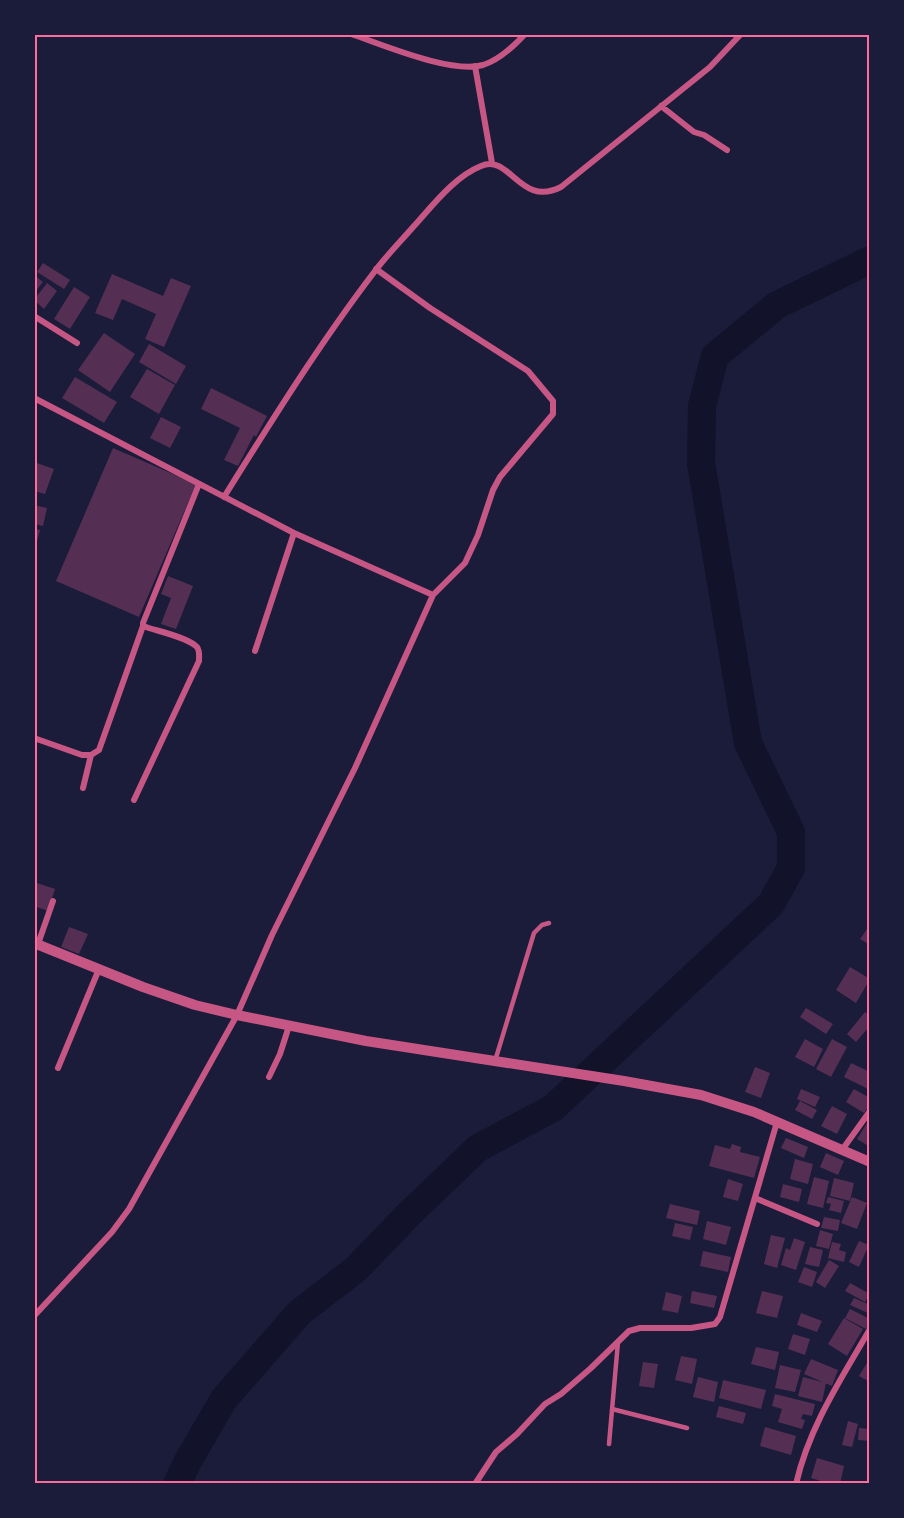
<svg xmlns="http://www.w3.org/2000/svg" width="904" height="1518" font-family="'Noto Sans',sans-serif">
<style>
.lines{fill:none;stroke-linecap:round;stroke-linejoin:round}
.river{stroke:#12122b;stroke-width:28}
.building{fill:#542f53}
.service{stroke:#c65784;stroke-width:4.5}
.minor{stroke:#c65784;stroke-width:6}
.tertiary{stroke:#c65784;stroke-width:10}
.neatline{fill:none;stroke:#ff6b9d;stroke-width:2}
</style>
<rect width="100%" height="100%" fill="#1b1b3a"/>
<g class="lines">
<!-- river -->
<path class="river" d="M177 1484 188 1461 224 1399 299 1313 356 1269 409 1214 478 1148 553 1108 771 904 791 868V832L748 743 701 463 702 406 715 356 777 305 870 260"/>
</g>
<!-- building -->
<path class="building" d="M43 263 70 280 64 289 37 272Z
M112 274 163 296 171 278 191 286 164 347 145 339 156 314 122 299 113 320 95 313Z
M34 275 43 282 34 293Z
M47 283 57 291 44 309 34 300Z
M74 287 90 297 70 329 54 319Z
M104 333 135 354 110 392 78 370Z
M149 344 186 366 176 384 139 362Z
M147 369 175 385 159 414 130 397Z
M75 377 117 402 104 423 62 398Z
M211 388 267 416 256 437 254 435 238 466 224 460 240 428 201 409Z
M161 417 181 427 170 448 150 438Z
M113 448 196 484 139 617 56 581Z
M34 462 54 469 45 494 34 491Z
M34 505 47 508 43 526 34 524Z
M34 529 40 530 35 549H34Z
M168 576 193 586 176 629 161 624 171 598 161 594Z
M34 882 55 889 48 911 34 906Z
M870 925V945L860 939Z
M69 927 88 934 79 954 61 947Z
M850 967 870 979 856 1003 836 990Z
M806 1008 833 1024 826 1034 800 1017Z
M865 1012 870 1015V1026L856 1042 847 1034Z
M805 1039 823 1049 814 1067 795 1057Z
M832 1039 847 1047 831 1077 816 1069Z
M851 1063 870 1072 868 1089 844 1077Z
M755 1067 770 1073 761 1098 745 1092Z
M801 1089 820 1097 815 1107 797 1099Z
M854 1089 870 1098V1105L864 1113 846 1102Z
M800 1101 817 1110 812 1119 795 1110Z
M832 1106 847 1114 837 1134 821 1126Z
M870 1118V1147L857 1139Z
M786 1138 808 1147 804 1158 781 1148Z
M732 1144 741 1147 740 1152 760 1157 754 1178 709 1166 715 1145 730 1149Z
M826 1153 844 1161 838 1175 820 1167Z
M795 1159 813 1164 808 1184 790 1179Z
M814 1177 829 1181 823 1208 807 1204Z
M834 1178 854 1183 850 1201 830 1196Z
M728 1179 743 1184 738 1201 723 1197Z
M783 1184 802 1189 799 1202 780 1197Z
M828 1197 844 1201 841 1213 829 1210 831 1204 826 1203Z
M852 1197 867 1203 857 1229 841 1223Z
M670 1204 700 1211 697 1225 666 1218Z
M824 1217 840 1220 838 1231 821 1228Z
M707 1221 731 1227 726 1245 703 1239Z
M675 1223 693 1227 690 1240 672 1236Z
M820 1230 833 1234 829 1249 816 1246Z
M771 1235 785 1238 777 1268 764 1264Z
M794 1238 805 1242 796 1270 781 1265 786 1248 790 1250Z
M859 1241 869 1245 859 1267 849 1262Z
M832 1242 841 1244 839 1250 846 1252 844 1262 828 1258Z
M810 1247 823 1250 819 1267 805 1264Z
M703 1251 731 1257 728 1272 700 1266Z
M829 1260 839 1266 825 1288 816 1282Z
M804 1267 817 1272 812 1287 798 1282Z
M850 1283 870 1294 865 1302 845 1291Z
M692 1291 717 1296 714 1308 690 1303Z
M762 1291 783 1296 777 1318 756 1313Z
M666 1292 682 1296 678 1313 662 1310Z
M854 1298 870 1305V1314L850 1305Z
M850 1309 870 1319 866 1329 845 1318Z
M801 1313 822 1321 817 1332 797 1325Z
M844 1318 863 1329 847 1356 828 1344Z
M793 1334 810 1339 805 1355 788 1349Z
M756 1347 779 1352 775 1370 751 1364Z
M681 1356 697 1359 692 1384 675 1380Z
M870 1358V1382L859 1376Z
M811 1359 838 1370 832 1386 804 1374Z
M643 1362 658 1364 654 1388 639 1386Z
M780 1365 801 1370 795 1392 775 1388Z
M698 1377 718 1382 714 1402 693 1397Z
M803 1377 826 1383 822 1402 798 1396Z
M723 1380 766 1390 761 1409 719 1398Z
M775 1394 815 1404 812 1416 803 1414 801 1419 805 1420 802 1429 778 1422 782 1409 772 1406Z
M719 1406 746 1413 743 1424 716 1417Z
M848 1421 858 1424 852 1447 842 1445Z
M765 1427 796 1436 791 1455 760 1446Z
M859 1428 870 1429V1441L858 1440Z
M817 1458 844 1466 840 1484H831L811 1478Z"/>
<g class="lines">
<!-- service -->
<path class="service" d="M495 1061 534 933 542 925 549 923
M612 1409 687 1428
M609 1444 618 1342"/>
<!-- minor -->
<path class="minor" d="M351 34C384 45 451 74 483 65 499 60 514 46 525 34
M475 66 492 163
M661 106 694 132 704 135 727 150
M34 316 77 343
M34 398 294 533 433 595
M224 497C272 420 320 343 375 271 387 255 401 241 414 226 433 205 454 177 481 166 510 153 520 208 561 187L710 67 741 34
M255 651 294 533
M34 738 82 755H91L99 750 143 626
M83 788 91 755
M134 800 199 661C199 655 200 651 197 647 188 637 156 631 143 626V623L199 484
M38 944 53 901
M58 1068 99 969
M269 1077 280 1054 289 1026
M842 1150 870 1111
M755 1198 817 1224
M34 1316 112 1232 129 1209 237 1015 272 935 355 768 433 595 465 563 478 535 493 490 500 477 553 414V401L528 371 430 308 376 269
M475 1484 496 1452 517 1434 545 1404 561 1394 591 1368 629 1331 640 1328H691L715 1324 720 1317 777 1122
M796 1484C809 1427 841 1379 870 1329"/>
<!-- tertiary -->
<path class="tertiary" d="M34 943 143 987 195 1005 237 1015 366 1041 624 1081 701 1095 754 1112 870 1162"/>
</g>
<!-- border -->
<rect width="904" height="1518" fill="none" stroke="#1b1b3a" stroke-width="72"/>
<rect x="36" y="36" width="832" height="1446" class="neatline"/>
</svg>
